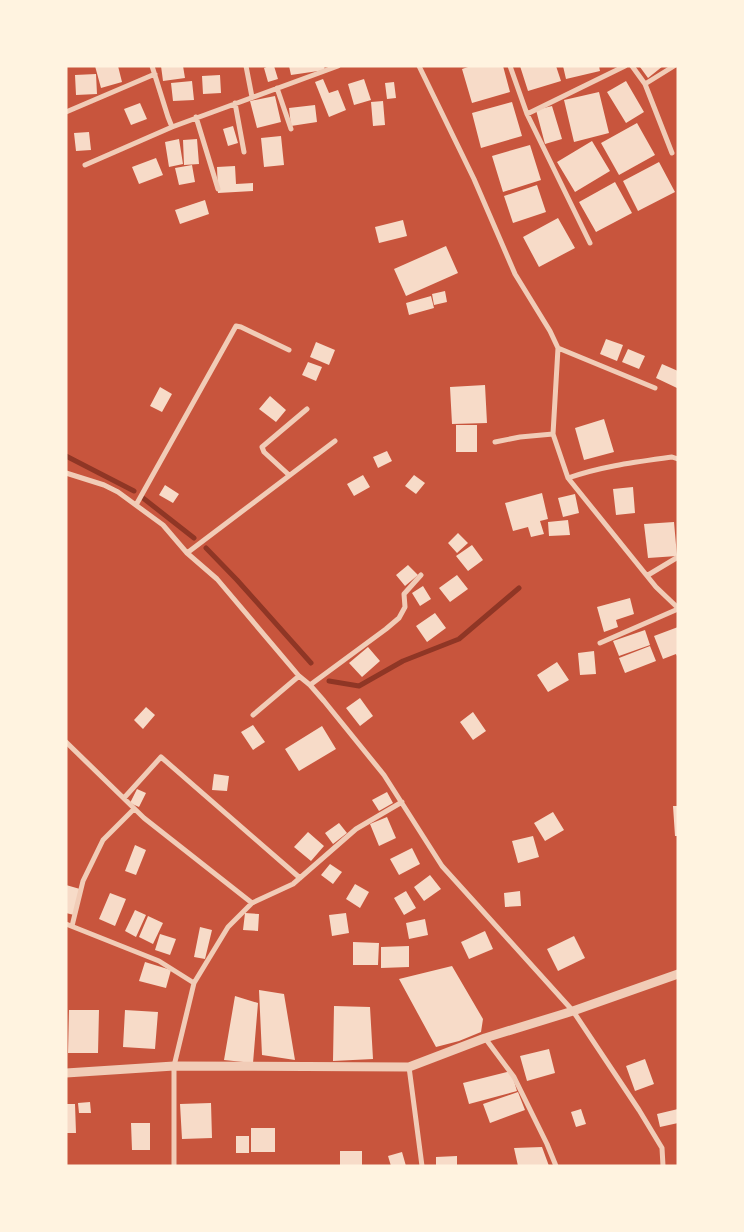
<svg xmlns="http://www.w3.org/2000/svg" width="744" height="1232" font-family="'DM Sans',sans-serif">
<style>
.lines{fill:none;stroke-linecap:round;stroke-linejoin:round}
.stream{stroke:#8f3625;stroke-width:5}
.building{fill:#f7dbc8}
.minor{stroke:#f1ccb7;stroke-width:5}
.tertiary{stroke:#f1ccb7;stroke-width:9}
</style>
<rect width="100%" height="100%" fill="#c8553d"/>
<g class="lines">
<!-- stream -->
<path class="stream" d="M66 456 134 491
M143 498 194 538
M206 548 237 580 311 663
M329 681 359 686 403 661 459 639 519 588"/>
</g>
<!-- building -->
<path class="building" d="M95 66H118L122 82 101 88Z
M161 66H183L185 78 163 81Z
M269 66H274L278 79 268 82 264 68Z
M289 66H324L325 70 291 75Z
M471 66H503L510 92 472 103 462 69Z
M520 66H556L561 81 528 91Z
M563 66H599L600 71 566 79Z
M642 66H663L648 78 640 67Z
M96 74 97 94 76 95 75 75Z
M220 75 221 93 203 94 202 76Z
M323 79 329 93 338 90 346 110 329 117 315 82Z
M364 79 371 100 354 105 348 84Z
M192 81 194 100 173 101 171 83Z
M626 81 644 112 626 123 607 92Z
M394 82 396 98 387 99 385 83Z
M599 92 609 133 574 142 564 100Z
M275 96 281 122 257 128 250 101Z
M383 101 385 125 373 126 371 102Z
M512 102 522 136 481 148 472 113Z
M140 103 147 119 131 125 124 109Z
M315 105 317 122 291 126 289 108Z
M552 106 562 139 545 144 536 110Z
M637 123 655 155 619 175 601 143Z
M233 126 238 143 228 146 223 129Z
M89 132 91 150 76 151 74 133Z
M281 136 284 165 264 167 261 138Z
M179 139 183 164 169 167 165 142Z
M197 139 199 164 184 165 183 140Z
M592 141 610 171 575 192 557 162Z
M530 145 541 180 503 192 492 156Z
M156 158 163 175 139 184 132 167Z
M659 162 675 192 638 211 623 181Z
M192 165 195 182 179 185 175 168Z
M235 166 236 184 253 183V191L218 193 217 167Z
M615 182 632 213 596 232 579 202Z
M537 185 546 212 513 223 504 196Z
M205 200 209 214 180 224 175 210Z
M558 218 575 248 539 267 523 237Z
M403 220 407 236 379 243 375 227Z
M446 246 458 273 406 296 394 269Z
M445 291 447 302 434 305 432 294Z
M431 296 434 308 409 315 406 303Z
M606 339 623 345 617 361 600 354Z
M316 342 335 350 329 365 310 357Z
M628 349 645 356 639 369 622 362Z
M308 362 322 367 316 381 302 375Z
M662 364 678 371 677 388 656 378Z
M485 385 487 423 452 424 450 387Z
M160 387 172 394 162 412 150 406Z
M270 396 286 410 276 422 259 409Z
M604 419 614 452 584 460 575 428Z
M456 425H477V452H456Z
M387 451 392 461 378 468 373 457Z
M363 475 370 487 354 496 347 484Z
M414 475 425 483 416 494 405 486Z
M165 485 179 494 173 503 159 495Z
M633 487 635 513 616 515 613 489Z
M542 493 548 519 540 521 544 534 531 537 528 527 513 531 505 503Z
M575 494 579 513 563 517 558 498Z
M568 520 570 535 549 536 548 522Z
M674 522 677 556 648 558 644 524Z
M458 533 468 543 457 553 448 543Z
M472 545 483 560 468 571 456 556Z
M408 565 418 575 405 586 396 575Z
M457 575 468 589 450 602 439 588Z
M423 586 431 599 420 606 412 593Z
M630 598 634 614 616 620 618 627 604 632 597 607Z
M435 613 446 628 427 642 416 626Z
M678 627V658L676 654 663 659 654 636Z
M645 630 650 645 619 656 613 641Z
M650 646 656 661 625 673 619 658Z
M368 647 380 661 362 677 349 663Z
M594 651 596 674 580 675 578 653Z
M557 662 569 680 548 692 537 675Z
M360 698 373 716 360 726 346 708Z
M146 707 155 715 143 729 134 720Z
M473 712 486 731 473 740 460 722Z
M253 725 265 742 253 750 241 732Z
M322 726 336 749 299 771 285 749Z
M214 774 229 776 227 791 212 790Z
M137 789 146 793 139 807 130 803Z
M387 792 393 803 379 811 372 800Z
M673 806H678V836H675Z
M553 812 564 830 545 841 534 823Z
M387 817 396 838 379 846 370 824Z
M339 823 347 833 333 844 325 833Z
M308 832 324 846 311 861 294 847Z
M533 836 539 857 518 863 512 841Z
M135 845 146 850 136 875 125 871Z
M412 848 420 864 399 875 390 859Z
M330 864 342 872 333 884 321 875Z
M430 875 441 889 424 901 414 887Z
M355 884 369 892 360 908 346 899Z
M66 885 80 889 74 915 66 913Z
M406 891 416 908 404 915 394 898Z
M520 891 521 906 505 907 504 893Z
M110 893 126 899 115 926 99 919Z
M135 910 146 915 136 937 125 931Z
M245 913 259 914 258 931 243 930Z
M346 913 349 933 332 936 329 915Z
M148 916 163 923 153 944 139 937Z
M425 919 428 935 409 939 406 923Z
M200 927 212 930 205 959 194 957Z
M485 931 493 949 469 959 461 942Z
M160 934 176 939 170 955 155 950Z
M574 936 585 958 558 971 547 949Z
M353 942 379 943 378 965H353Z
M409 946V967L381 968V947Z
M145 962 171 970 166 988 139 981Z
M452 966 483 1019 481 1032 459 1041 436 1047 399 979Z
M259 990 284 994 295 1060 262 1055Z
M235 996 258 1003 253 1063 224 1060Z
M334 1006 370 1007 373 1059 333 1061Z
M69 1010H99L98 1053H68Z
M125 1010 158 1012 155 1049 123 1047Z
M549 1049 555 1073 527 1081 520 1056Z
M645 1059 654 1084 635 1091 626 1066Z
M511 1071 517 1091 469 1104 463 1083Z
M518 1092 525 1110 490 1123 483 1104Z
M90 1102 91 1113H79L78 1103Z
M211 1103 212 1138 182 1139 180 1104Z
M66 1104H75L76 1133H66Z
M581 1109 586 1124 576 1127 571 1112Z
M678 1109V1123L660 1127 657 1114Z
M131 1123H150V1150H132Z
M251 1128H275V1152H251Z
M236 1136H249V1153H236Z
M542 1147 549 1166H518L514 1148Z
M340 1151H362V1166H340Z
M402 1152 406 1166H391L388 1156Z
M457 1156V1166H436V1157Z"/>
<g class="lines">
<!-- minor -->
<path class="minor" d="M152 66 168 117 172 127 338 66
M246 66 252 97
M419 66 474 179 515 274 550 331 558 348 655 388
M510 66 527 114 590 243
M632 66 645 84 672 153
M645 84 674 66
M277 88 291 129
M235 103 244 152
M66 112 155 74
M527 114 625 66
M196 117 218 189
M85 165 172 127
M553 434 558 348
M495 442 520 437 553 434 568 478 656 587 678 608
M66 473 104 485 118 492 163 525 187 553 217 579 299 676 310 685 324 701 384 775 442 866 573 1011 639 1110 662 1148 663 1166
M289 475 264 452 262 447 307 409
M568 478C602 466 636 462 672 457L678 459
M136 505 236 326 241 327 289 350
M187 553 335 441
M648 575 678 557
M600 643 678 609
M310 685 386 629 399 618 405 607 404 594 421 575
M253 715 299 676
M66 742 144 818 252 903
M124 798 161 757 300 878
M66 924 159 961 194 983 174 1066V1166
M72 926 83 881 103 840 134 809
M194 983 228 927 252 903 293 884 356 829 402 802
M485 1038 514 1077 547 1144 556 1166
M409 1067 422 1166"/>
<!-- tertiary -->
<path class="tertiary" d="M66 1073 174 1066 409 1067 485 1038 573 1011 678 974"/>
</g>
<!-- border -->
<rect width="744" height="1232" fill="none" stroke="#fff3e0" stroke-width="135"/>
</svg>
